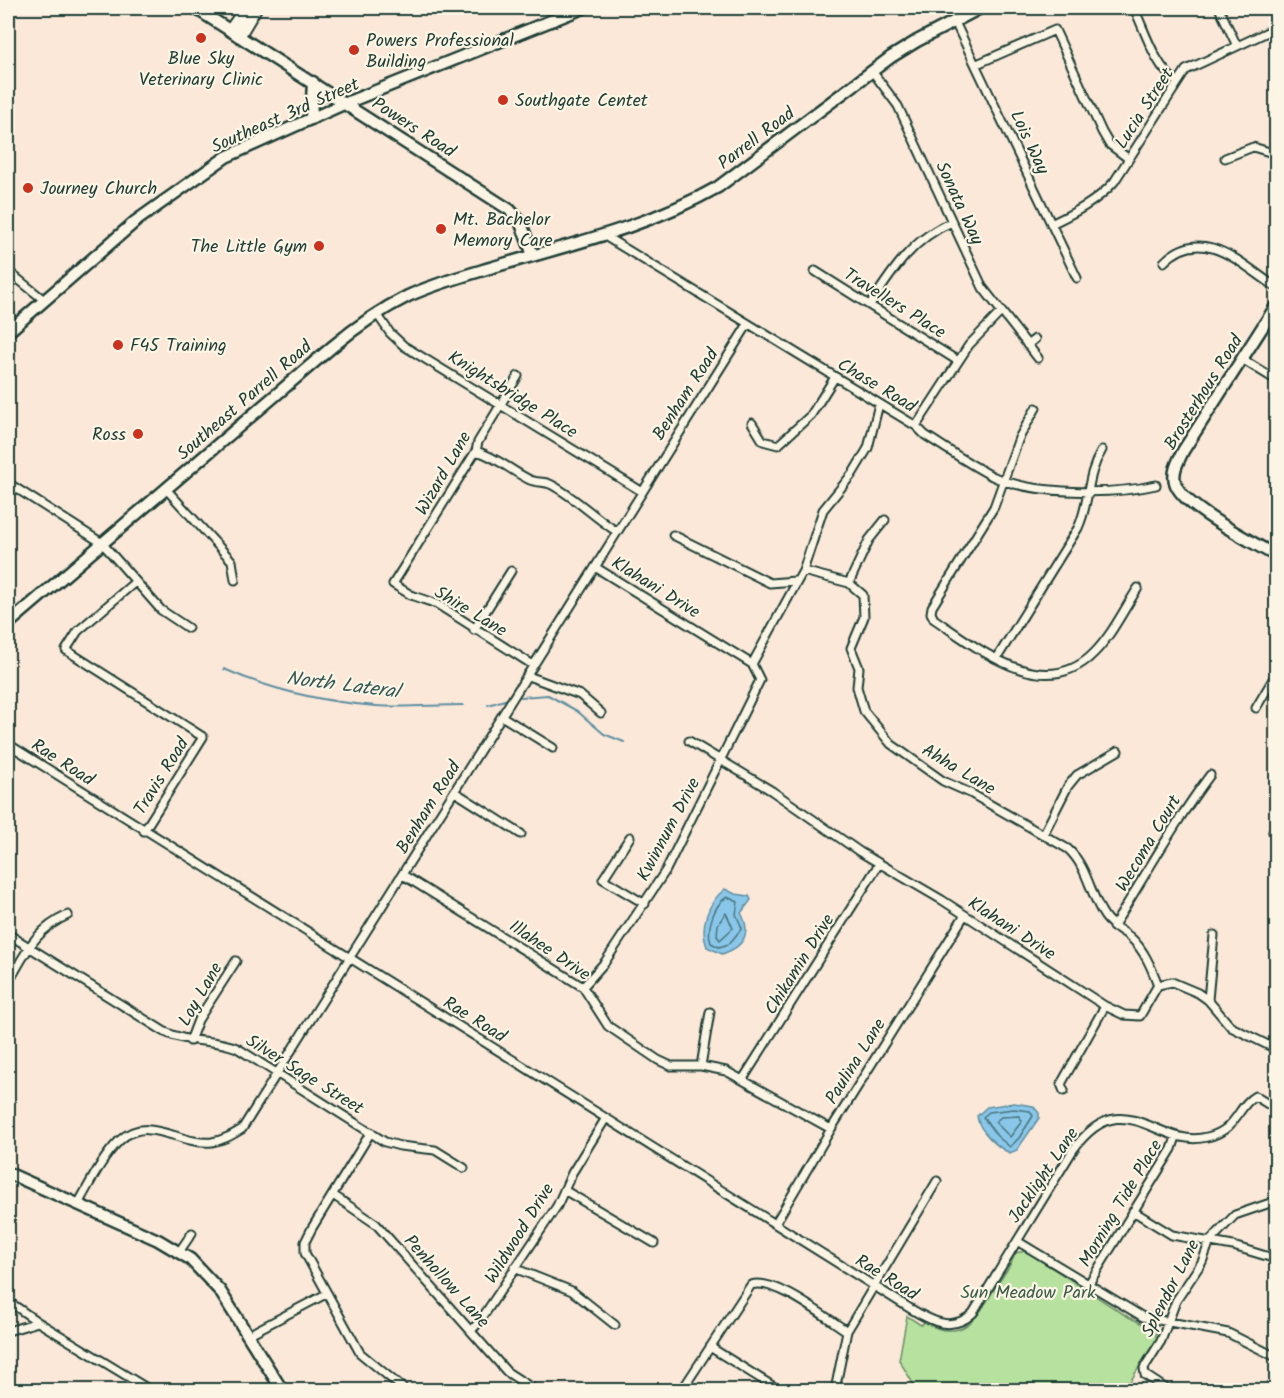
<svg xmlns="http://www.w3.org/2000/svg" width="1284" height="1398" font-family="Kalam,sans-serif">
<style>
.green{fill:#b7e19e;stroke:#6b8f69;stroke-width:1.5}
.water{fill:#89c6e9;stroke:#5f8fa1;stroke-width:1.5}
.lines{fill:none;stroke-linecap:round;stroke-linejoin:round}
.shore{stroke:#49747c;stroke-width:1.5}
.stream{stroke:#5f8fa1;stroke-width:2}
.street-casing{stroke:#1f3d34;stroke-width:11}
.secondary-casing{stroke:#1f3d34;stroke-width:15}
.primary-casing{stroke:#1f3d34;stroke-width:15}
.highway-casing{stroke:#1f3d34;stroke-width:16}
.street{stroke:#fcf5e5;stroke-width:7}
.secondary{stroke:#fcf5e5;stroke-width:10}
.primary{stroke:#fcf5e5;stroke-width:10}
.highway{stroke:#fcf5e5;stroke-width:12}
.poi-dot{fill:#c8321e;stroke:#fcf5e5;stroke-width:2}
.labels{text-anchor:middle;stroke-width:4.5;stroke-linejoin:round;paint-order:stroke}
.poi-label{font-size:18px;fill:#1f3d34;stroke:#fcf5e5;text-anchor:start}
.street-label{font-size:18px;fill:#1f3d34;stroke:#fcf5e5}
.park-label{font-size:18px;fill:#3d5e49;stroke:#fcf5e5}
.water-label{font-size:20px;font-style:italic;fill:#345858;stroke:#fcf5e5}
</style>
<rect width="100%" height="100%" fill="#fbe8d9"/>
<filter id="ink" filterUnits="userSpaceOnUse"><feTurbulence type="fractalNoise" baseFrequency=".0167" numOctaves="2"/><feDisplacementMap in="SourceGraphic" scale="12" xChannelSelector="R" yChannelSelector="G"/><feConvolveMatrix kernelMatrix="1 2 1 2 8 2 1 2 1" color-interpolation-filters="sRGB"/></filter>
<g filter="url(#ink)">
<!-- green -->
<path class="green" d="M1026 1251 1125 1315 1156 1331V1340L1125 1390H917L899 1360 907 1316 921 1325 924 1322C963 1345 978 1317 996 1286 1003 1276 1012 1265 1015 1253Z"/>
<!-- water -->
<path class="water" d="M725 889 735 894 749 896 751 900 741 913C752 933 744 947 722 954L707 947C699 927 708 902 725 889Z
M1014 1103 1033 1106 1039 1113V1118L1017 1150 1010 1153C998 1148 978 1130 977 1116L987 1107Z"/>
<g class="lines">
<!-- shore -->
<path class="shore" d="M727 897 738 902 736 914 742 928 729 944 719 947 711 943C706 928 714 905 727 897Z
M726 913 733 928 720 940 717 936 718 924Z
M1014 1109 1030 1111 1033 1116 1019 1138 1010 1147 997 1136 983 1117 989 1112Z
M1019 1116 1022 1121 1010 1137 995 1122 1001 1117Z"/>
<!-- stream -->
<path class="stream" d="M224 669C271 690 324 702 376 706 404 708 434 705 463 705
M521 697 548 695 577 711 604 734 624 742
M488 705 508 699"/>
<!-- street casing -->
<g class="street-casing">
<path id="street" d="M1134 8C1145 31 1155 67 1177 82
M1219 8 1237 46
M954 20 1077 278
M977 64 1055 30 1102 132 1109 144 1129 159
M872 71 898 106 983 288 1038 358
M1225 158 1253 147 1276 154
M1051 224C1076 212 1096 202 1114 182L1186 70 1276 28
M603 235 916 426 925 435C947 449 969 464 992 476 1032 495 1113 495 1156 485
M1164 262C1202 223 1241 264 1276 287
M8 271 44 300
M815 271 958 361
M870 305C892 271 913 238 952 222
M377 314 390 333 404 346 641 491
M1027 345 1035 339
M1242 359 1276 380
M518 376 478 442 476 451 393 584 411 595 437 604 533 665
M1036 408 1019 438 994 507 932 607 931 613 934 619C978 648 1044 704 1094 653 1112 635 1124 609 1138 588
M752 423 763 441 778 445 811 415 835 377
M916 426 969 345 1001 312
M476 451C497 457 511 471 530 480 537 483 545 481 552 485 576 498 594 517 616 531
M8 483 102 543 161 610 188 628
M166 489 232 561 235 580
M673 535 770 583 795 581
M803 571 849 583 863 595 864 617 851 648 859 668 857 687 864 711 891 744 943 781 970 793 1068 849C1088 867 1090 896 1105 917 1112 927 1122 930 1130 937 1144 949 1152 969 1158 985
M135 582 78 631 66 650 203 737 144 831
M849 583 869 540 885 520
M474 630 511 571
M997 658 1078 528C1091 500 1085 478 1102 450
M752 664 803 571 823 510 853 473 868 448 879 404
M528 676 580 695 601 713
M1256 708 1276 674
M503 717 553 748
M689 741 772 791 860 852 942 900 1105 1006 1124 1015 1140 1016 1158 985 1172 982 1198 993 1208 1000 1231 1027 1276 1049
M8 744 911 1309C931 1321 952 1333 973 1313L1073 1150C1124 1080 1157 1150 1207 1137 1238 1130 1237 1106 1255 1096L1276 1109
M455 792 521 834
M1273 832 1276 827
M1043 835 1068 786 1077 775 1118 751
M630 837 603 879 645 904
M403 875 583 987 608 1026 658 1060 671 1066H701L726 1071 831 1129
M1113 927C1145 876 1174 823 1210 775
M8 934 165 1032C189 1044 213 1038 237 1048L385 1142 400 1146 435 1150 464 1168
M8 983C26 953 34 930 68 915
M583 987 605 962 666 870 760 680 752 664 595 567
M1208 1000 1214 935
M190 1041 198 1020 236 961
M701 1066 710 1012
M743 1079 879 864
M1064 1091 1061 1084 1105 1006
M371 1132 312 1228 305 1242V1253L360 1353 405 1390
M564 1190 654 1243
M333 1195 376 1224 507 1372 535 1390
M78 1204C90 1183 102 1158 119 1141 148 1113 180 1146 212 1142 224 1140 232 1135 242 1129L748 324
M1133 1211 1172 1235 1233 1246 1276 1259
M775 1224 831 1129 964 916
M1017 1241 1143 1317 1228 1333 1276 1357
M179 1252 192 1233
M514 1268 572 1291 615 1325
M1088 1285 1172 1149 1176 1137
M8 1301 38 1322
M8 1331 38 1322 150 1390
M471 1331 480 1321 557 1206 572 1173 606 1118
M248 1335 326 1294
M710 1347 779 1390
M682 1390 751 1285C776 1277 826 1318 847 1331
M835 1390 847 1331 937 1181
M1168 1390 1145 1375 1144 1368 1161 1341 1176 1301 1202 1262 1210 1241 1235 1215 1276 1201"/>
</g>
<!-- secondary casing -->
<g class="secondary-casing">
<path id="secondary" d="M195 8 510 210 520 221 533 255
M311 119 313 82
M1276 306 1183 451C1179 460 1172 471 1175 482 1181 507 1254 542 1276 556
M8 624 332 347C356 327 380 310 408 296 434 284 463 276 490 268 568 245 648 227 718 187L891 57 917 41 980 8
M8 1173 158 1240 190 1259 220 1291 282 1390"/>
</g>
<!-- primary casing -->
<g class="primary-casing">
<path id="primary" d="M8 332 136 221 226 157 346 103 583 8"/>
</g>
<!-- highway casing -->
<g class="highway-casing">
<path id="highway" d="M231 30 246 9
M239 35 255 8"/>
</g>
<!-- street -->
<use href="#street" class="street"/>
<!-- secondary -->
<use href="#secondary" class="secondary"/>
<!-- primary -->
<use href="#primary" class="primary"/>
<!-- highway -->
<use href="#highway" class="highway"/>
</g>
</g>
<!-- markers -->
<g class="poi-dot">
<circle cx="201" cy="38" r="6"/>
<circle cx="354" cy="50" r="6"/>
<circle cx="503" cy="100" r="6"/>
<circle cx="28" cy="188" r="6"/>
<circle cx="441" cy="229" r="6"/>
<circle cx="319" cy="246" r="6"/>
<circle cx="118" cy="345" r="6"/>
<circle cx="138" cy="434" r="6"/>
</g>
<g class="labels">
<!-- poi labels -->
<g class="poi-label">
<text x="366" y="46">Powers Professional<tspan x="366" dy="21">Building</tspan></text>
<text x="201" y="64" text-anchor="middle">Blue Sky<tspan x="201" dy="21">Veterinary Clinic</tspan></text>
<text x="515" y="106">Southgate Centet</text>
<text x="40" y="194">Journey Church</text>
<text x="453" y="225">Mt. Bachelor<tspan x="453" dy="21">Memory Care</tspan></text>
<text x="307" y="252" text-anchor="end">The Little Gym</text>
<text x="130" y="351">F45 Training</text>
<text x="126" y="440" text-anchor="end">Ross</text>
</g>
<!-- street labels -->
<g class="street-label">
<text transform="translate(1144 108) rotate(-57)" y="6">Lucia Street</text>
<text transform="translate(285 115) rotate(-24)" y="6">Southeast 3rd Street</text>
<text transform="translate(414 127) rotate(33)" y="6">Powers Road</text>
<text transform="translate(756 138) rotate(-37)" y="6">Parrell Road</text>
<text transform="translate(1030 142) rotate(65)" y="6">Lois Way</text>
<text transform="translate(960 203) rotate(65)" y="6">Sonata Way</text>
<text transform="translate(895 303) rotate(32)" y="6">Travellers Place</text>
<text transform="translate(877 385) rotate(31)" y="6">Chase Road</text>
<text transform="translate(1203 392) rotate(-58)" y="6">Brosterhous Road</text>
<text transform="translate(513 394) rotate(32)" y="6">Knightsbridge Place</text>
<text transform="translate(685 394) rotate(-57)" y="6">Benham Road</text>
<text transform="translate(244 400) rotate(-41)" y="6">Southeast Parrell Road</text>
<text transform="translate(443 473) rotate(-60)" y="6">Wizard Lane</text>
<text transform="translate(656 587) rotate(32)" y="6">Klahani Drive</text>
<text transform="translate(471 611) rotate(31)" y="6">Shire Lane</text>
<text transform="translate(63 762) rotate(33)" y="6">Rae Road</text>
<text transform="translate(959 769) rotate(31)" y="6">Ahha Lane</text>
<text transform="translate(161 776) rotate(-58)" y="6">Travis Road</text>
<text transform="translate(428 807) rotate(-58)" y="6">Benham Road</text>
<text transform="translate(668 829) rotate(-62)" y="6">Kwinnum Drive</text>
<text transform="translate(1148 843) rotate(-59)" y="6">Wecoma Court</text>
<text transform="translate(1012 928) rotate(33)" y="6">Klahani Drive</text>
<text transform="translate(550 950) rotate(34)" y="6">Illahee Drive</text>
<text transform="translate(799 964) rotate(-58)" y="6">Chikamin Drive</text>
<text transform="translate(200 994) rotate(-60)" y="6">Loy Lane</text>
<text transform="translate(475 1019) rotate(32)" y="6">Rae Road</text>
<text transform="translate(855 1061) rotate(-58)" y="6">Paulina Lane</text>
<text transform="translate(305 1074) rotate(32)" y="6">Silver Sage Street</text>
<text transform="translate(1043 1175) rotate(-56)" y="6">Jacklight Lane</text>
<text transform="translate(1120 1203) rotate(-59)" y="6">Morning Tide Place</text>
<text transform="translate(519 1233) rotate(-58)" y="6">Wildwood Drive</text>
<text transform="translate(887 1277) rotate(32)" y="6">Rae Road</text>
<text transform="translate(447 1281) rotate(48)" y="6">Penhollow Lane</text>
<text transform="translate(1170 1288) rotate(-63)" y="6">Splendor Lane</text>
</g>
<!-- park labels -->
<g class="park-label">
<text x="1028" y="1298">Sun Meadow Park</text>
</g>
<!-- water labels -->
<g class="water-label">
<text transform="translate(343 684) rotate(7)" y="7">North Lateral</text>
</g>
</g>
<!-- margin -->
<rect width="1284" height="1398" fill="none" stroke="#fcf5e5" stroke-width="30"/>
<rect x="15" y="15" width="1254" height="1368" fill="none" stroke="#1f3d34" stroke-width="2" filter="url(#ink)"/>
</svg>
